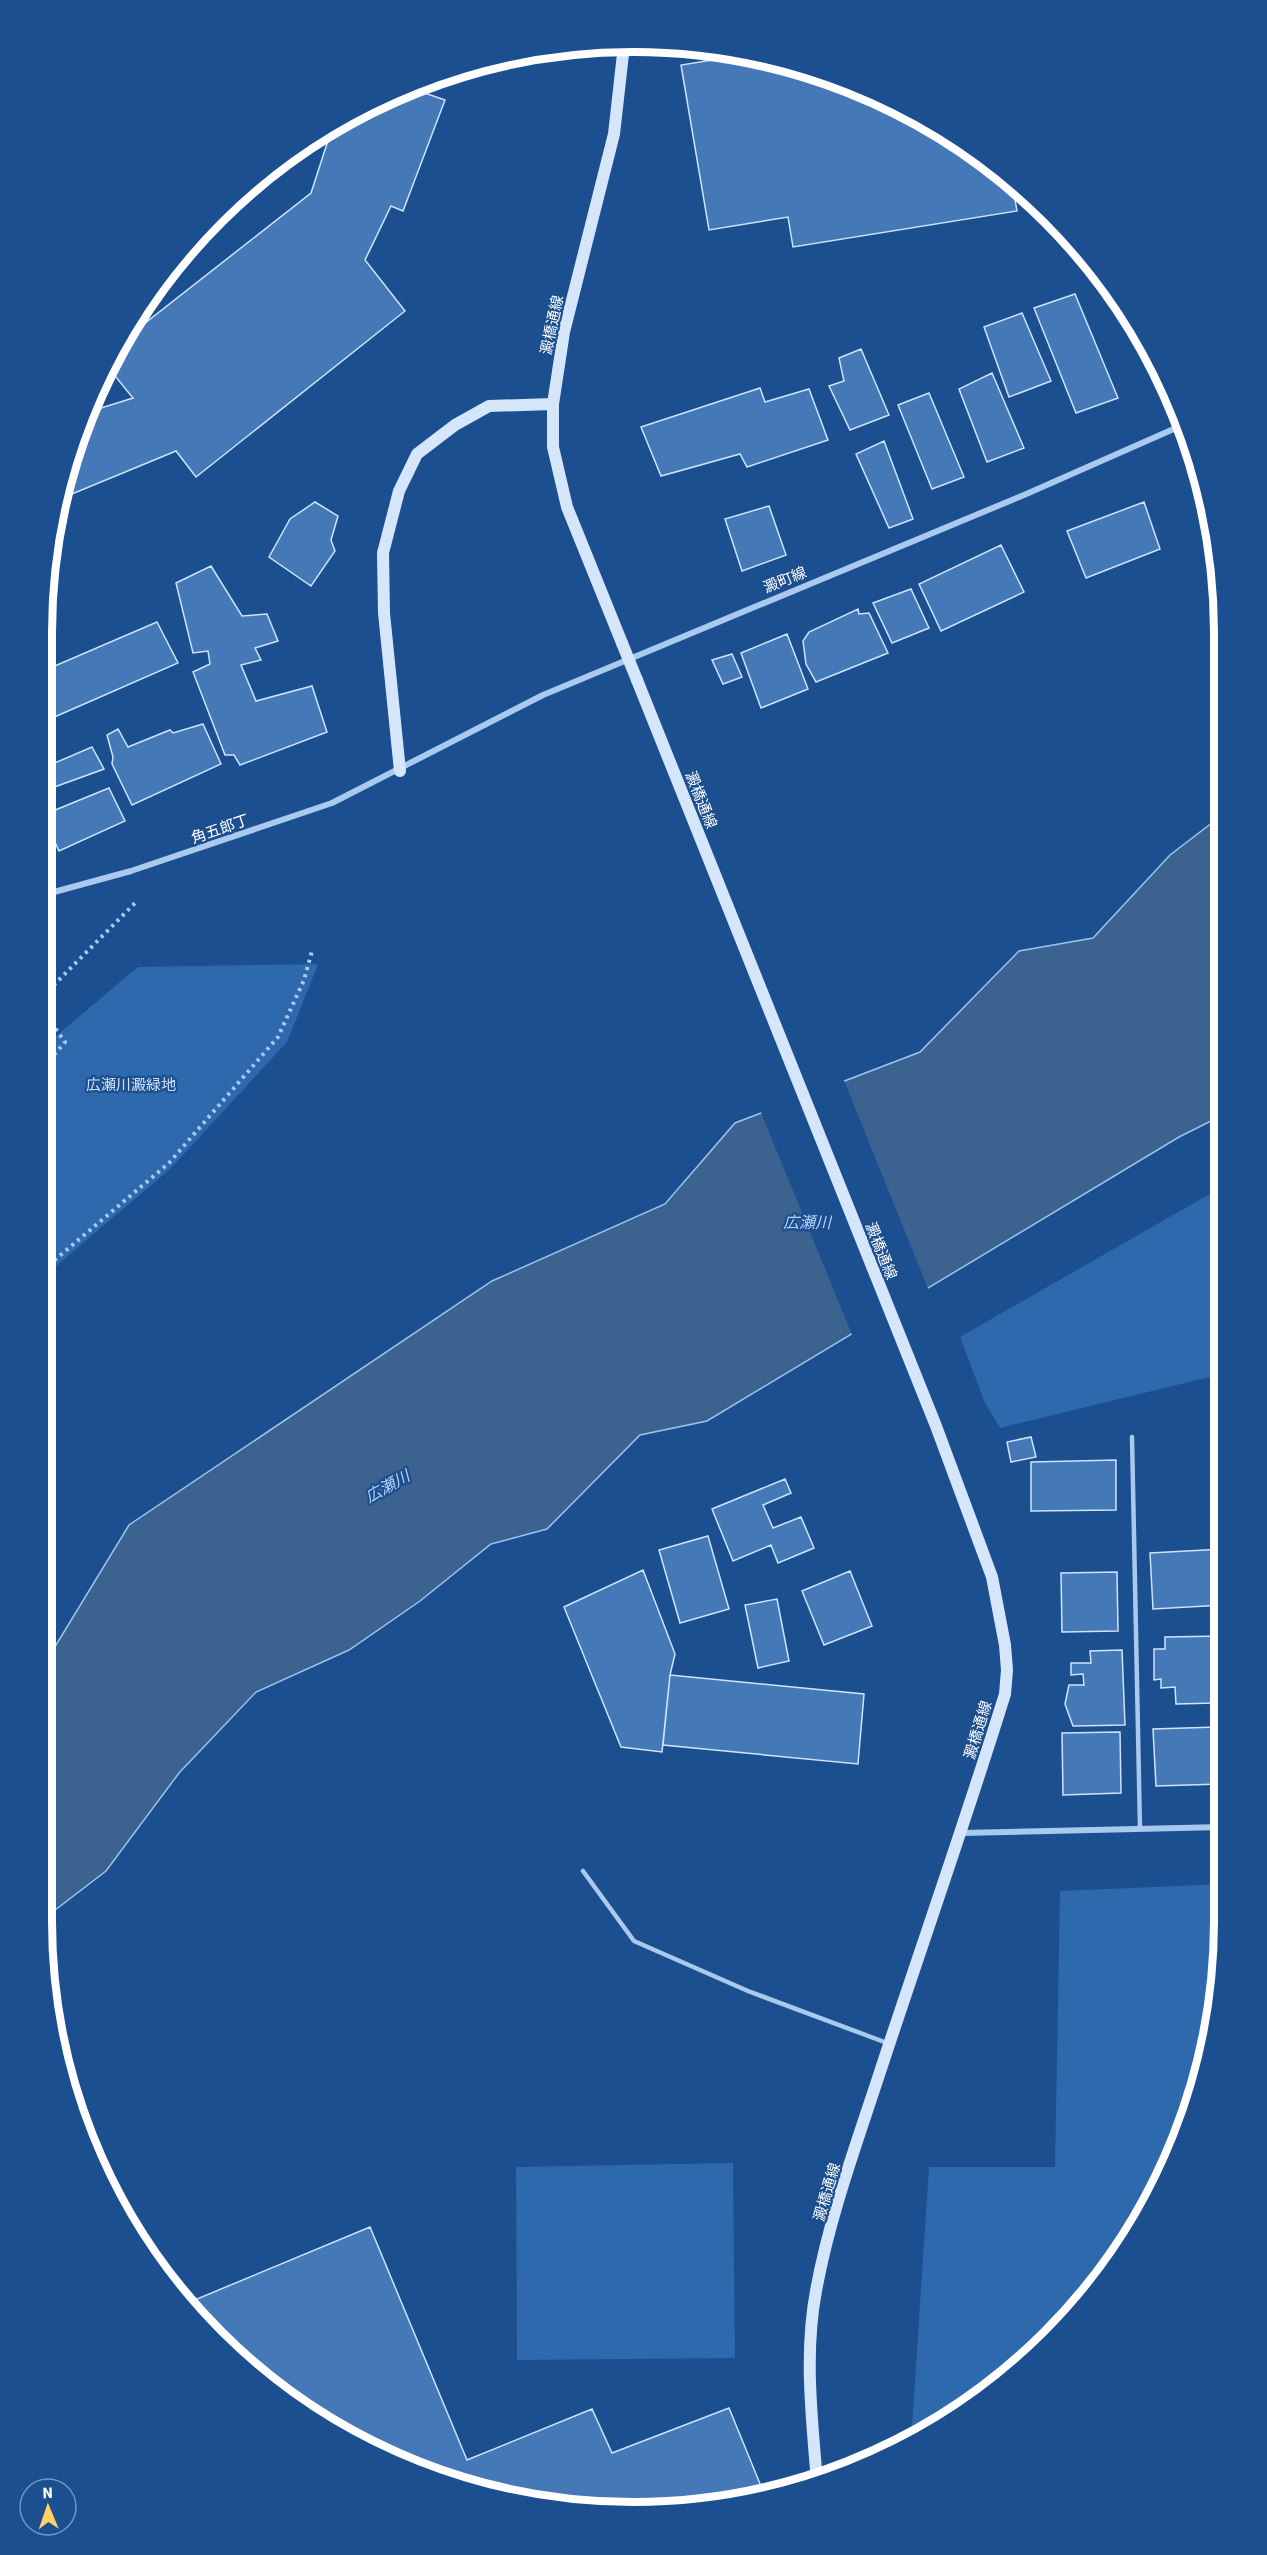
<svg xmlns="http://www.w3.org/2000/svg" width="1267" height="2555" font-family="'Source Sans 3','Noto Sans JP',sans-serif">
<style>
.green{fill:#2e69ad}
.water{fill:#3c6290;stroke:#9cc4f0;stroke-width:1.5}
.pier{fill:#1b4f8f}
.building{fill:#4478b7;stroke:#cfe3fa;stroke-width:1.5}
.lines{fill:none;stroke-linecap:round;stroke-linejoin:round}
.path{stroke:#a9c9ee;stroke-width:4;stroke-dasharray:3 4.5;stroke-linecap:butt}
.lane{stroke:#a9c9ee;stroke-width:4.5}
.street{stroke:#a9c9ee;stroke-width:6}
.secondary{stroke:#d6e6fa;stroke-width:12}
.secondary-bridge{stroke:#d6e6fa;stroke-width:12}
.labels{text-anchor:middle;stroke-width:4.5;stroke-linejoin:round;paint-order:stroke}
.street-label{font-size:15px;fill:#fff;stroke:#1b4f8f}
.park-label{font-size:15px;fill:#cfe3fa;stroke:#1b4f8f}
.water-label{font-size:16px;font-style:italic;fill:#b5d3f5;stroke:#1b4f8f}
.rim{fill:none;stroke:#fff;stroke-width:8}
</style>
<rect width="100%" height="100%" fill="#1b4f8f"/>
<!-- green -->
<path class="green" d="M318 964 287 1042 170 1169 43 1277V1047L138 967Z
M1222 1187V1374L1000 1428 985 1403 960 1337Z
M1224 1884V1960L1205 2074 1164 2183 1125 2250 1052 2340 993 2391 911 2442 929 2167H1055L1060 1891Z
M733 2163 735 2358 517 2360 516 2167Z"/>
<!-- water -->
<path class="water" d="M1221 816V1116L1179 1137 707 1421 640 1435 547 1529 491 1544 420 1601 349 1650 256 1692 179 1773 106 1871 42 1920V1668L129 1525 492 1281 665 1204 735 1123 920 1052 1019 951 1093 938 1170 855Z"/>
<!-- pier -->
<path class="pier" d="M843 1078 929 1291 853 1337 760 1110Z"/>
<!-- building -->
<path class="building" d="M743 55 772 60 773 63 786 62 895 103 994 164 1012 182 1017 211 793 247 788 217 709 230 681 65Z
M410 88 445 100 403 211 391 206 365 260 405 311 196 477 176 451 67 496 62 536 53 535 62 481 88 412 133 398 107 366 121 342 311 193 333 125Z
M1075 294 1118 398 1076 413 1034 308Z
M1022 313 1051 381 1009 397 984 327Z
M861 349 889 415 850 430 829 386 844 381 839 358Z
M992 373 1024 448 987 462 959 389Z
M760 388 765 402 809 389 828 440 747 467 740 454 661 476 641 427Z
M929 393 964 477 932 489 898 405Z
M884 441 913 519 889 528 856 454Z
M315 502 338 516 331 540 335 551 311 586 269 557 290 519Z
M1144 502 1160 549 1086 578 1067 531Z
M769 506 786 555 742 571 725 519Z
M1001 545 1024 592 941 631 919 584Z
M211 566 242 616 267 614 278 641 255 648 261 660 241 665 256 701 312 686 327 732 240 765 234 755H225L193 672 210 664 208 651 193 653 176 583Z
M911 589 929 628 892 643 873 603Z
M858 609 859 614 869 613 888 653 816 682 806 664 803 641 809 632Z
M157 622 178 663 43 722V671Z
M787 634 808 689 761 708 741 653Z
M732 654 742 677 723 684 712 660Z
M203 724 221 764 132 805 112 764 113 757 107 735 118 729 128 747 170 730 173 733Z
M92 747 104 769 49 789 43 778V768Z
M109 788 125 821 59 851 43 815Z
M1031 1437 1036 1457 1011 1462 1007 1442Z
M1116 1460V1510L1031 1511V1462Z
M785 1479 791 1493 763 1505 773 1528 801 1517 814 1548 778 1563 771 1545 733 1561 712 1509Z
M708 1536 729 1609 680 1623 659 1550Z
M1223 1549V1605L1153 1609 1150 1553Z
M643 1570 675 1654 670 1675 662 1752 621 1747 564 1607Z
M850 1571 872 1626 824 1645 802 1591Z
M1117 1572 1118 1631 1062 1632 1061 1573Z
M777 1599 789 1661 758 1668 745 1605Z
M1223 1636V1695L1215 1696V1703L1176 1704 1175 1687 1161 1688V1679L1154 1680V1649H1165V1637Z
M1122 1650 1125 1725 1073 1726 1065 1704 1069 1685H1084L1083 1674 1071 1675V1663H1091L1090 1651Z
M670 1675 864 1694 858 1764 663 1745Z
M1217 1727 1220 1784 1156 1786 1153 1729Z
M1120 1732 1121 1793 1063 1795 1062 1733Z
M370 2227 467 2460 592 2409 612 2453 729 2408 763 2491 735 2503 710 2508 595 2512 518 2502 407 2468 337 2434 243 2366 185 2304Z"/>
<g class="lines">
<!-- path -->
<path class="path" d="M43 996 137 901
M43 1074 48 1062 65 1042 43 1011
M43 1270 169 1163 278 1037 304 980 312 951"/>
<!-- lane -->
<path class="lane" d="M43 870 52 893
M1132 1437 1140 1829
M583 1871 634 1941 748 1991 887 2043"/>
<!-- street -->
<path class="street" d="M43 895 131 871 332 803 543 695 1024 495 1185 424
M961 1833 1223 1827"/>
<!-- secondary -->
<path class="secondary" d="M622 643 567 507 553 447V404L564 332 614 134 624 45
M637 680 936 1426 992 1577 1005 1645 1007 1670 1005 1694C965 1823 920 1950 878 2078 855 2148 829 2219 816 2291 804 2354 812 2419 817 2482
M400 771 384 613 383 553 399 491 417 454 455 425 489 406 553 404"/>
<!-- secondary-bridge -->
<path class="secondary-bridge" d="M622 643 637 680"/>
</g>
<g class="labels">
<!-- street labels -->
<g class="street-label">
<text transform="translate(552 325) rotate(-78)" y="5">澱橋通線</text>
<text transform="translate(785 580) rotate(-22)" y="5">澱町線</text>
<text transform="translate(701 800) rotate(68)" y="5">澱橋通線</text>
<text transform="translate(220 829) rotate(-19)" y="5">角五郎丁</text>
<text transform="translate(881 1251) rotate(68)" y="5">澱橋通線</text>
<text transform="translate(978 1730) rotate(-73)" y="5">澱橋通線</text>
<text transform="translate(827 2192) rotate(-74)" y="5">澱橋通線</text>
</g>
<!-- park labels -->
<g class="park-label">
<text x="131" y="1090">広瀬川澱緑地</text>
</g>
<!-- water labels -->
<g class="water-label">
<text x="807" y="1228">広瀬川</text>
<text transform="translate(387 1486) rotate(-29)" y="6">広瀬川</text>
</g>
</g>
<!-- crop -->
<path d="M0 0H1267V2555H0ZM633 52H633A581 581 0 0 1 1214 633V1921A581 581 0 0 1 633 2502H633A581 581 0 0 1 52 1921V633A581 581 0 0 1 633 52Z" fill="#1b4f8f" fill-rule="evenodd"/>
<path class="rim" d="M633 52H633A581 581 0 0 1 1214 633V1921A581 581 0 0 1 633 2502H633A581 581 0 0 1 52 1921V633A581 581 0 0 1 633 52Z"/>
<!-- north arrow -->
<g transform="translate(48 2507) rotate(358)"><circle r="28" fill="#1b4f8f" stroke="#7695bc" stroke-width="1.5"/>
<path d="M0-4.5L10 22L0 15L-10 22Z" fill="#ffd166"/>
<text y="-9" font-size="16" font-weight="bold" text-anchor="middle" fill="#ffffff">N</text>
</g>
</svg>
